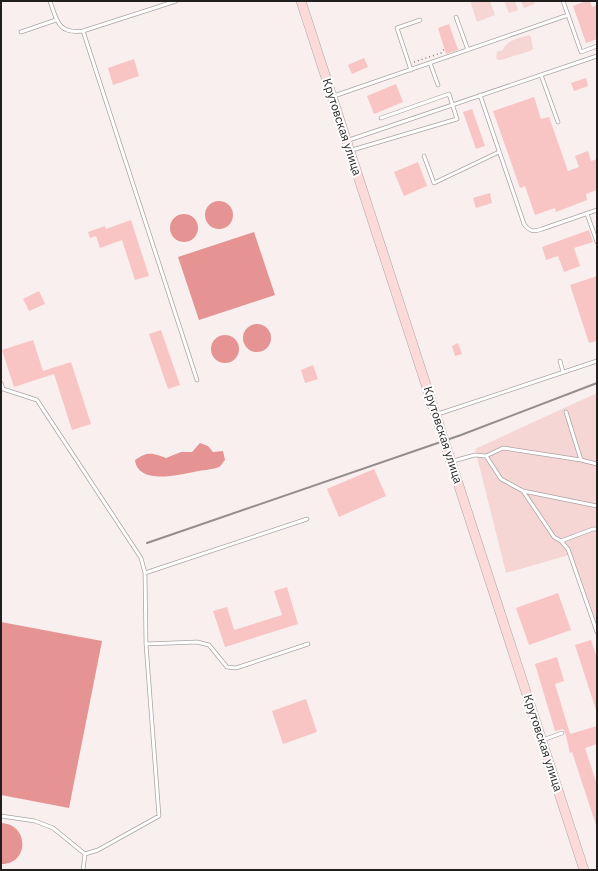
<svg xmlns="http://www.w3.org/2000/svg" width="598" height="871" font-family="'IBM Plex Sans',sans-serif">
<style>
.green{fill:#f6d6d5}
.water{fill:#e59393}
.building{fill:#f9c4c4}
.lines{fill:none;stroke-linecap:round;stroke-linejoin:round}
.lane-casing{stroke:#aca4a4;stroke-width:4.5}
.secondary-casing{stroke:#aca4a4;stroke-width:10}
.path{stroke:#888282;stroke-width:1.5;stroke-dasharray:1 3;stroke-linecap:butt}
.lane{stroke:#fff;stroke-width:3}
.secondary{stroke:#fcdada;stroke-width:9}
.rail{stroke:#938d8d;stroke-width:2}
.labels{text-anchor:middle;stroke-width:4;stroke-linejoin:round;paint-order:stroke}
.street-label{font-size:12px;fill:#221f1f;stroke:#fff}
</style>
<rect width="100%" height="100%" fill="#f8efee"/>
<!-- green -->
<path class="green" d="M470 1H490L495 15 477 22Z
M504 1H515L518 10 509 13Z
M521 1H533L535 4 524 8Z
M529 35 531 37 533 49 530 51 501 60H498L496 58 497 52 503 50C507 40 519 38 529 35Z
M597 393V637L569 555 506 573 475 449Z"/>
<!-- water -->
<path class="water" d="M205 215a14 14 0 1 1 28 0a14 14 0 1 1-28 0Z
M170 228a14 14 0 1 1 28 0a14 14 0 1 1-28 0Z
M254 232 275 295 199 320 178 257Z
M243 338a14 14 0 1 1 28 0a14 14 0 1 1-28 0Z
M211 349a14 14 0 1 1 28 0a14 14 0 1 1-28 0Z
M200 443 208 446 213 452 223 451 225 460C223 462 221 466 219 467 212 470 201 470 194 472 178 475 138 485 135 460 148 451 152 453 166 458L181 452H192Z
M1 622 102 641 69 808 1 795Z
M1 823C30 824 29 865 1 864Z"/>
<!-- building -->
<path class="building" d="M586 1H590L592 7 597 5V39L586 43 573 6Z
M449 24 458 50 446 54 438 28Z
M364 58 368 67 352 74 348 65Z
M134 59 139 76 113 85 108 68Z
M586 78 588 86 574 91 571 83Z
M396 84 403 102 374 114 367 96Z
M534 97 541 119 549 117 568 171 579 167 575 156 588 151 591 161 597 159V190L586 194 587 200 556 212 555 208 535 215 525 186 520 188 493 111Z
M472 109 485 146 476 149 463 112Z
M418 162 427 186 404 196 394 172Z
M490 193 492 203 476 208 473 198Z
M131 220 149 276 135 280 122 240 100 248 96 236 90 238 88 232 105 226 106 229Z
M589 230 593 242 574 248 580 266 564 272 558 256 546 260 542 247Z
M597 276V341L589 343 570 285Z
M39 291 45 304 29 311 23 299Z
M161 330 180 385 168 389 149 334Z
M33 340 43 371 71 362 91 424 72 430 54 374 14 387 2 350Z
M458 343 462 354 455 356 452 346Z
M313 365 318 379 305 383 301 370Z
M374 469 386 496 339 517 327 489Z
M287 587 298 624 225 647 213 611 227 607 234 630 282 615 274 591Z
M558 593 571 630 529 645 516 608Z
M591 640 597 658V709L596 710 575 645Z
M557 657 564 681 555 684 570 734 597 726V744L585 748 597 785V825H596L572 752 570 753 565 732 563 729 555 731 535 664Z
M306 699 317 732 283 744 272 711Z"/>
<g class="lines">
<!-- lane casing -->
<g class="lane-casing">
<path id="lane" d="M50 1C57 21 58 34 83 31L176 1
M568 15 581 52 597 46
M456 17 468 50
M83 31 197 380
M21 32 56 20
M430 63 438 85
M411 70 397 28 420 20
M541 75 558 122
M480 95 524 224C530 232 534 232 542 229L597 210
M334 96 568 15 563 1
M349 140 597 56
M352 150 457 119 449 94 381 118
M424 156 434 183 499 152
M587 214 597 242
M560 361 563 372
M1 383 3 389 37 400 141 558 145 573 146 644 159 816 98 850 85 854 83 870
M566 412 581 460
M438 414 597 361
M486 456 501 479 523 491 597 506
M453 461 475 455 486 456 503 448 581 460 597 464
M523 491 554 537 561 541 568 549 597 632
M561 541 593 529H597
M145 573 307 519
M146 644 197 642 209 645 227 667 236 668 308 644
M543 740 562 733
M1 816 35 821 53 828 85 854"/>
</g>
<!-- secondary casing -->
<g class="secondary-casing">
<path id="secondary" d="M301 1 584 870"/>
</g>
<!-- path -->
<path class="path" d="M414 62 441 53 445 48"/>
<!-- lane -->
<use href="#lane" class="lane"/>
<!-- secondary -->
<use href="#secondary" class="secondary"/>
<!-- rail -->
<path class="rail" d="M147 543 461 435 597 383"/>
</g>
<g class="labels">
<!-- street labels -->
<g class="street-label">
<text transform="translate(342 127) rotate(72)" y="4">Крутовская улица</text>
<text transform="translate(443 435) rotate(72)" y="4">Крутовская улица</text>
<text transform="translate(543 743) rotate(72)" y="4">Крутовская улица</text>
</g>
</g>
<!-- border -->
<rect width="598" height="871" fill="none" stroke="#221f1f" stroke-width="4"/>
</svg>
